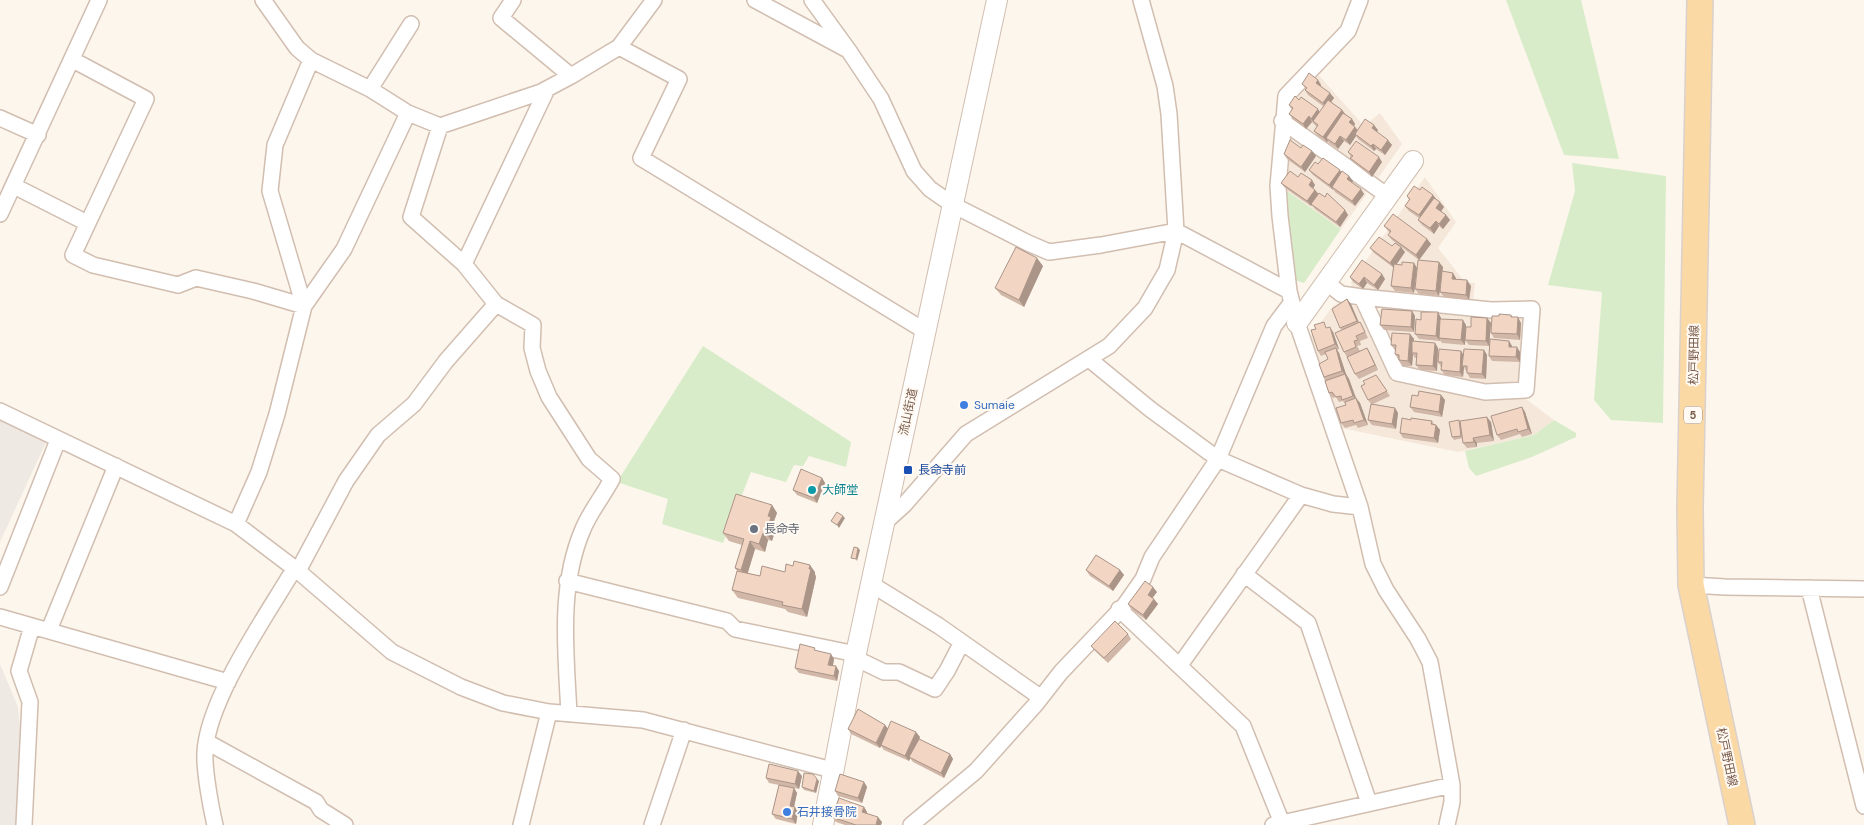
<svg xmlns="http://www.w3.org/2000/svg" width="1864" height="825" font-family="'DM Sans','Noto Sans JP',sans-serif">
<style>
.residential{fill:#f5e8da}
.industrial{fill:#efe9e4}
.green{fill:#d8ecc9}
.lines{fill:none;stroke-linecap:round;stroke-linejoin:round}
.minor-casing{stroke:#d1beb0;stroke-width:18}
.tertiary-casing{stroke:#d1beb0;stroke-width:22}
.primary-casing{stroke:#dad1cd;stroke-width:28}
.minor{stroke:#fff;stroke-width:15}
.tertiary{stroke:#fff;stroke-width:20}
.primary{stroke:#fbd9a5;stroke-width:25}
.wall{fill:#d1b7a8}
.shaded-wall{fill:#aa9588}
.building{fill:#f3d5c3;stroke:#aa9588}
.shop-dot{fill:#3f7fe0;stroke:#fffaf3;stroke-width:2}
.transit-dot{fill:#1a4fb4;stroke:#fffaf3;stroke-width:2}
.culture-dot{fill:#0f9aa8;stroke:#fffaf3;stroke-width:2}
.worship-dot{fill:#6b7280;stroke:#fffaf3;stroke-width:2}
.labels{text-anchor:middle;stroke-width:4;stroke-linejoin:round;paint-order:stroke}
.shield{fill:#fffaf3;stroke:#a28b7f;stroke-width:1}
.shield-label{font-size:11px;font-weight:bold;fill:#7a5c4d}
.street-label{font-size:12px;fill:#7a5c4d;stroke:#fffaf3}
.shop-label{font-size:12px;fill:#366cbe;stroke:#fffaf3;text-anchor:start}
.transit-label{font-size:12px;fill:#164399;stroke:#fffaf3;text-anchor:start}
.culture-label{font-size:12px;fill:#0d838f;stroke:#fffaf3;text-anchor:start}
.worship-label{font-size:12px;fill:#5b616d;stroke:#fffaf3;text-anchor:start}
</style>
<rect width="100%" height="100%" fill="#fdf6ec"/>
<!-- residential -->
<path class="residential" d="M1315 71 1364 126 1380 113 1402 144 1379 177 1372 178 1288 118 1292 99Z
M1293 136 1365 188 1366 195 1341 229 1284 189 1287 140Z
M1425 177 1456 222 1438 248 1465 282 1475 283 1473 303 1353 290 1351 282Z
M1340 302 1356 304 1391 381 1486 399H1526L1554 420 1534 435 1458 452 1341 428 1310 337 1333 306Z
M1382 307 1487 318 1520 316 1524 321 1521 380 1515 385H1487L1404 369 1399 365 1376 315Z"/>
<!-- industrial -->
<path class="industrial" d="M0 416 47 440 0 542Z
M0 664 18 707 25 774 22 825H0Z"/>
<!-- green -->
<path class="green" d="M1506 0H1581L1619 159 1564 155Z
M1572 163 1666 176 1663 423 1611 420 1594 400 1602 292 1548 285 1575 191Z
M1284 189 1341 229 1304 283 1294 280Z
M703 346 851 442 846 467 809 456 803 466 794 465 786 482 751 472 723 543 662 524 668 499 617 482Z
M1554 420 1576 433V437L1532 457 1476 476 1469 468 1465 451 1534 435Z"/>
<g class="lines">
<!-- minor casing -->
<g class="minor-casing">
<path id="minor" d="M263 0 297 48 311 60 370 89 408 113 440 126 541 92 571 76 619 47 654 0
M513 0 501 18 571 76
M755 0 846 49
M812 0 849 51 881 99 914 171 930 189 953 205 1028 243 1049 252 1101 245 1176 231 1289 291
M1360 0 1348 31 1286 96 1278 186 1280 216 1289 291 1297 323 1360 507 1373 564 1386 590 1418 639 1430 662 1452 785V802L1447 825
M619 47 679 79 641 158 925 331
M73 60 146 99 73 255 93 265 178 285 196 278 253 291 304 306
M370 89 411 24
M0 118 38 135
M1282 121 1388 196
M440 126 411 217 464 264 496 304 533 325 532 348 538 371 549 397 589 459 612 479C603 496 590 512 583 529 558 587 566 653 569 714
M14 186 87 223
M0 214 99 0
M464 264 547 89
M1326 282 1341 294 1362 297 1491 310 1532 309 1526 390 1485 392 1397 373 1362 297
M304 306 270 191 275 145 311 60
M1089 359 1150 409 1218 459 1301 495 1333 504 1360 507
M0 411 236 524 298 571 392 652 461 687 503 703 549 712 643 720 832 770
M236 524 259 472 277 414 304 306 344 249 408 113
M883 524 904 505 966 434 1109 346 1145 308 1167 270 1176 231 1169 114 1165 86 1141 0
M298 571 346 481 378 435 414 404 446 361 496 304
M1244 574 1308 623 1369 803
M567 581 727 621 735 629 856 654
M871 584 939 626 1040 697
M1691 585 1725 587 1864 589
M0 587 58 440
M1809 588 1864 806
M1119 609 1243 726 1282 823
M0 617 228 682
M49 630 116 466
M855 658 884 672H899L935 689 947 671 962 642
M1180 665 1301 495
M207 742 316 802 321 810 345 825
M24 825 30 702 19 671 32 626
M215 825C211 808 204 770 205 753 207 700 267 615 294 569
M521 825 549 712
M652 825 684 730
M911 825 976 771 1036 704 1061 672 1124 606 1143 579 1152 557 1218 459 1274 326 1292 302
M1273 825 1452 785"/>
</g>
<!-- tertiary casing -->
<g class="tertiary-casing">
<path id="tertiary" d="M1297 323 1413 161
M823 825 855 658 997 0"/>
</g>
<!-- primary casing -->
<g class="primary-casing">
<path id="primary" d="M1700 0 1690 509 1691 585 1742 825"/>
</g>
<!-- minor -->
<use href="#minor" class="minor"/>
<!-- tertiary -->
<use href="#tertiary" class="tertiary"/>
<!-- primary -->
<use href="#primary" class="primary"/>
</g>
<!-- wall -->
<path class="wall" d="M1318 80 1321 85V86L1334 98 1331 102 1342 110 1345 114 1352 119 1355 124 1354 126 1358 130H1378L1377 132 1392 145 1385 155 1376 149 1374 151 1358 139 1356 136 1350 145 1344 141 1338 149 1329 143 1328 141 1327 142 1318 136 1314 131 1317 127 1312 122 1306 129 1293 119 1289 114 1292 110 1289 105 1320 112 1323 106 1308 95 1305 90 1306 89 1302 84Z
M1301 148 1312 151 1316 156 1305 172 1287 159 1284 154Z
M1348 152 1382 162 1372 177 1354 163 1350 158 1351 157Z
M1318 164 1349 176 1353 181 1352 183 1364 194 1355 206 1335 192 1333 189V190L1313 175 1309 170Z
M1298 177 1315 185 1313 188 1319 194 1345 210 1348 215 1340 227 1315 209 1312 205 1311 206 1285 188 1281 183Z
M1420 190 1437 200 1444 207 1441 211 1446 215 1450 220 1443 229 1439 226 1434 234 1422 225 1418 220 1419 218 1409 211 1405 206 1409 200 1407 196Z
M1384 226 1427 239 1431 244 1419 260 1443 267 1439 296 1419 294 1415 289 1419 260 1392 240 1388 235 1390 233Z
M1392 246 1405 252 1396 265H1402L1414 263 1417 268 1414 293 1395 291 1391 286 1394 268 1374 253 1370 248Z
M1043 266 1024 307 1001 295 995 288Z
M1350 277 1385 279 1378 290 1367 283 1363 289 1353 282Z
M1456 278V279L1471 286 1469 300 1444 297 1440 292Z
M1347 299 1351 304 1359 322H1360L1363 327 1368 338 1360 341 1361 345 1357 346 1360 351 1367 348 1370 353 1378 370 1359 379 1355 374 1347 357 1344 352 1342 330 1340 328Z
M1412 311 1415 316 1414 332 1384 330 1380 325Z
M1438 312 1441 319 1466 325V327H1471L1487 318 1491 323 1489 346 1469 345 1465 340V345L1442 343 1440 340V341L1419 339 1415 334 1421 320Z
M1511 315 1513 317 1521 323 1520 340 1494 338 1491 333 1499 316Z
M1328 328 1333 332 1339 349 1337 350 1339 353 1346 374 1349 379 1356 398 1360 403 1368 425 1358 428 1356 425 1345 428 1341 423 1346 405 1343 401 1339 402 1336 397 1333 398 1329 393 1326 381 1324 377 1328 359 1326 354 1321 356 1318 351Z
M1410 334 1414 339V342L1435 343 1438 348 1437 371 1420 370 1416 365V358H1415L1413 355 1412 366H1402L1395 354V350L1391 345Z
M1509 341 1512 346V347L1520 352V362L1492 361 1489 356Z
M1484 350 1487 355 1486 379 1470 378 1467 373V371H1466L1464 367 1463 377 1445 375 1441 370V367L1438 362 1461 351 1463 354Z
M1376 375 1390 396 1373 404 1395 408 1398 413 1396 429 1372 425 1368 420 1371 404 1368 400Z
M1441 395 1445 400 1442 417 1414 412 1410 407 1418 396Z
M1522 407 1525 412 1532 434 1522 437 1520 434 1501 440 1497 435Z
M1411 420 1432 421 1434 424 1436 425 1440 430 1438 443 1403 438 1400 433Z
M1459 420 1460 423 1491 422 1494 441 1477 443V447L1467 448 1463 443V438L1454 440 1452 437Z
M822 478 825 483 817 503 797 495 793 490Z
M772 505 777 513 774 521 777 525 772 541 768 540 765 552 755 549 748 573 760 576 785 572H815V574L816 577 807 617 788 612 785 609 738 598 732 590 737 571 735 568 742 545 729 541 723 533Z
M1086 570H1120L1124 575 1113 591 1090 576Z
M1157 592 1152 598 1158 604 1146 620 1131 609 1128 604Z
M1128 634 1131 639 1108 663 1095 651 1091 646Z
M817 651 834 659 833 666 839 671 837 681 799 673 795 668Z
M885 725 888 729 920 737 919 739 950 754 953 759 944 778 913 762 910 758 909 761 884 750 881 746 880 748 851 734 848 729Z
M802 776 799 789 794 788 797 793 794 807 798 812 796 824 776 819 772 814 779 785 769 783 766 778Z
M819 781 816 793 804 790 802 787Z
M864 782 867 787 862 803 838 796 835 791Z
M864 807 867 812V813L882 822 881 825H845L836 822 832 817Z"/>
<!-- shaded-wall -->
<path class="shaded-wall" d="M1318 80 1321 85 1319 88 1316 83Z
M1330 93 1334 98 1326 109 1323 103Z
M1318 109 1321 114 1314 122 1311 119Z
M1342 110 1346 115 1326 138 1328 141 1327 142 1323 137Z
M1309 116 1312 122 1306 129 1303 124Z
M1352 119 1355 124 1353 128 1349 122Z
M1374 125 1378 130 1376 133 1372 128Z
M1355 127 1359 132 1355 134 1356 136 1350 145 1346 140Z
M1340 136 1344 141 1338 149 1335 144Z
M1388 140 1392 145 1385 155 1381 150Z
M1373 144 1376 149 1374 151 1371 146Z
M1312 151 1316 156 1305 172 1301 167Z
M1379 157 1382 162 1372 177 1369 172Z
M1340 170 1343 175 1332 187 1333 190 1329 185Z
M1349 176 1353 181 1351 184 1347 179Z
M1312 180 1315 185 1312 190 1309 185Z
M1361 189 1364 194 1355 206 1352 201Z
M1315 190 1319 195 1311 206 1307 201Z
M1433 195 1437 200 1422 220 1419 215Z
M1440 202 1444 207 1440 213 1436 208Z
M1345 210 1348 215 1340 227 1336 222Z
M1446 215 1450 220 1443 229 1439 224Z
M1436 221 1439 226 1434 234 1430 228Z
M1427 239 1431 244 1419 260 1416 255Z
M1401 247 1405 252 1394 268 1390 263Z
M1037 258 1043 266 1024 307 1019 300Z
M1439 262 1443 267 1439 296 1436 291Z
M1414 263 1417 268 1414 293 1411 288Z
M1453 273 1456 278V284L1452 279Z
M1382 274 1385 279 1378 290 1374 285Z
M1364 277 1367 283 1363 289 1359 284Z
M1467 280 1471 286 1469 300 1466 295Z
M1347 299 1351 304 1360 326 1357 321Z
M1412 311 1415 316 1414 332 1411 327Z
M1438 312 1441 318 1440 338H1439L1440 341 1436 336Z
M1518 317 1521 323 1520 340 1517 334Z
M1487 318 1491 323 1489 346 1486 341Z
M1463 320 1466 325 1465 345 1461 340Z
M1330 327 1333 332 1339 349 1335 344Z
M1410 334 1414 339 1413 353H1412L1413 355 1412 366 1408 361Z
M1509 341 1512 346V352L1509 347Z
M1435 343 1438 348 1437 371 1433 366Z
M1517 347 1520 352V362L1516 357Z
M1336 348 1339 353 1346 374 1349 379 1357 401 1353 396 1346 376 1342 371Z
M1367 348 1370 353 1378 370 1375 365Z
M1484 350 1487 355 1486 379 1482 374Z
M1461 351 1464 356 1462 366 1464 367 1463 377 1460 372Z
M1441 395 1445 400 1442 417 1439 412Z
M1356 398 1360 403 1368 425 1364 420Z
M1522 407 1525 412 1532 434 1528 429Z
M1395 408 1398 413 1396 429 1392 424Z
M1487 417 1491 422 1494 441 1490 435Z
M1436 425 1440 430 1438 443 1434 438Z
M1473 438 1477 443V447L1474 442Z
M822 478 825 483 817 503 814 498Z
M772 505 777 513 774 521 777 525 772 541 766 534 768 516Z
M843 516 845 518 839 528 837 525Z
M763 533 768 540 765 552 759 544Z
M750 541 755 549 746 578 741 570Z
M858 548 860 550 857 561 856 559Z
M810 565 815 572V574L816 577 807 617 802 609Z
M1120 570 1124 575 1113 591 1109 586Z
M1153 587 1157 592 1151 600 1148 595Z
M1154 599 1158 604 1146 620 1143 615Z
M831 654 834 659 832 670 828 665Z
M836 666 839 671 837 681 834 676Z
M885 725 889 730 880 748 876 743Z
M916 732 920 737 909 761 905 756Z
M950 754 953 759 944 778 941 773Z
M798 771 802 776 799 789 795 784Z
M817 779 819 781 816 793 814 791Z
M864 782 867 787 862 803 858 798Z
M794 788 797 793 793 811 790 806Z
M795 807 798 812 796 824 792 819Z
M864 807 867 812 865 817 862 812Z
M878 817 882 822 881 825H876Z"/>
<!-- building -->
<path class="building" d="M1309 73 1318 80 1316 83 1330 93 1323 103 1305 90 1307 88 1302 84Z
M1295 96 1299 100 1301 97 1318 109 1311 119 1309 116 1303 124 1289 114 1293 108 1289 105Z
M1328 100 1342 110 1323 137 1314 131 1318 125 1313 121Z
M1343 113 1352 119 1349 122 1355 127 1346 140 1340 136 1335 144 1326 138Z
M1365 119 1374 125 1372 128 1388 140 1381 150 1373 144 1371 146 1355 134Z
M1290 140 1301 148 1303 145 1312 151 1301 167 1284 154Z
M1356 141 1379 157 1369 172 1350 158 1353 156 1348 152Z
M1323 158 1340 170 1329 185 1309 170 1315 162 1318 164Z
M1290 171 1298 177 1301 173 1312 180 1309 185 1315 190 1307 201 1281 183Z
M1342 171 1349 176 1347 179 1361 189 1352 201 1332 187Z
M1414 186 1420 190 1422 187 1433 195 1419 215 1405 206 1410 199 1407 196Z
M1319 193 1325 197 1327 193 1345 210 1336 222 1311 204Z
M1434 198 1440 202 1436 208 1446 215 1439 224 1436 221 1430 228 1418 220Z
M1393 214 1427 239 1416 255 1388 235 1391 231 1384 226Z
M1379 237 1392 246 1395 243 1401 247 1390 263 1370 248Z
M1016 247 1037 258 1019 300 995 288Z
M1362 260 1382 274 1374 285 1364 277 1359 284 1350 277Z
M1418 260 1439 262 1436 291 1415 289Z
M1402 262 1414 263 1411 288 1391 286 1394 264 1402 265Z
M1442 271 1453 273 1452 279 1467 280 1466 295 1440 292Z
M1347 299 1357 321 1340 328 1332 309Z
M1382 309 1412 311 1411 327 1380 325Z
M1421 312H1438L1436 336 1415 334 1416 319 1421 320Z
M1499 314 1511 315V317H1518L1517 334 1491 333 1492 316H1499Z
M1471 317 1487 318 1486 341 1465 340 1466 327H1471Z
M1440 319 1463 320 1461 340 1439 338Z
M1324 322 1326 328 1330 327 1335 344 1318 351 1311 330 1316 329 1314 325Z
M1360 322 1365 332 1356 336 1358 340 1354 341 1356 347 1344 352 1335 333Z
M1392 333 1410 334 1408 361 1399 360V355L1395 354 1396 345H1391Z
M1490 339 1509 341V347H1517L1516 357 1489 356Z
M1412 341 1435 343 1433 366 1416 365 1417 353H1412Z
M1336 348 1342 371 1324 377 1319 364 1328 359 1325 352Z
M1367 348 1375 365 1355 374 1347 357Z
M1439 349 1461 351 1460 372 1441 370 1442 362H1438Z
M1464 349 1484 350 1482 374 1467 373V366H1462Z
M1345 374 1353 396 1342 400 1341 396 1336 397 1332 392 1329 393 1325 381Z
M1376 375 1387 391 1368 400 1361 386 1365 384 1363 381Z
M1419 391 1441 395 1439 412 1410 407 1412 395 1418 396Z
M1356 398 1364 420 1354 423 1353 420 1341 423 1336 408 1346 405 1345 402Z
M1371 404 1395 408 1392 424 1368 420Z
M1522 407 1528 429 1518 432 1517 429 1497 435 1491 416Z
M1487 417 1490 435 1473 438 1474 442 1463 443 1460 421Z
M1402 418 1411 420V418L1432 421 1431 424 1436 425 1434 438 1400 433Z
M1459 420 1461 436 1452 437 1449 422Z
M801 469 822 478 814 498 793 490Z
M736 494 772 505 768 516 771 517 766 534 763 533 759 544 750 541 741 570 735 568 744 539 723 533Z
M837 512 843 516 837 525 831 521Z
M854 547 858 548 856 559 851 558Z
M1096 555 1120 570 1109 586 1086 570Z
M794 561 810 565 809 569H811L802 609 782 605 783 602 732 590 737 571 760 576 762 566 785 572 786 564 793 566Z
M1145 581 1153 587 1148 595 1154 599 1143 615 1128 604Z
M1115 621 1128 634 1104 658 1091 646Z
M800 644 815 648 814 650 831 654 828 665 836 666 834 676 795 668Z
M858 709 885 725 876 743 848 729Z
M891 721 916 732 905 756 881 745Z
M919 739 950 754 941 773 909 757Z
M769 764 798 771 795 784 766 778Z
M804 773 813 774 817 779 814 791 802 787Z
M840 774 864 782 858 798 835 791Z
M779 785 794 788 790 806 795 807 792 819 772 814Z
M839 798 864 807 862 812 878 817 876 825H856L832 817Z"/>
<!-- markers -->
<g class="shop-dot">
<circle cx="964" cy="405" r="5"/>
<circle cx="787" cy="812" r="5"/>
</g>
<rect class="transit-dot" x="903" y="465" width="10" height="10" rx="2.5"/>
<circle class="culture-dot" cx="812" cy="490" r="5"/>
<circle class="worship-dot" cx="754" cy="529" r="5"/>
<g class="labels">
<!-- shield labels -->
<rect class="shield" x="1684" y="406.5" width="18" height="17" rx="4"/>
<g class="shield-label">
<text x="1693" y="419">5</text>
</g>
<!-- street labels -->
<g class="street-label">
<text transform="translate(1694 355) rotate(-89)" y="4">松戸野田線</text>
<text transform="translate(908 412) rotate(-78)" y="4">流山街道</text>
<text transform="translate(1727 757) rotate(78)" y="4">松戸野田線</text>
</g>
<!-- shop labels -->
<g class="shop-label">
<text x="974" y="409">Sumaie</text>
<text x="797" y="816">石井接骨院</text>
</g>
<!-- transit labels -->
<g class="transit-label">
<text x="918" y="474">長命寺前</text>
</g>
<!-- culture labels -->
<g class="culture-label">
<text x="822" y="494">大師堂</text>
</g>
<!-- worship labels -->
<g class="worship-label">
<text x="764" y="533">長命寺</text>
</g>
</g>
</svg>
